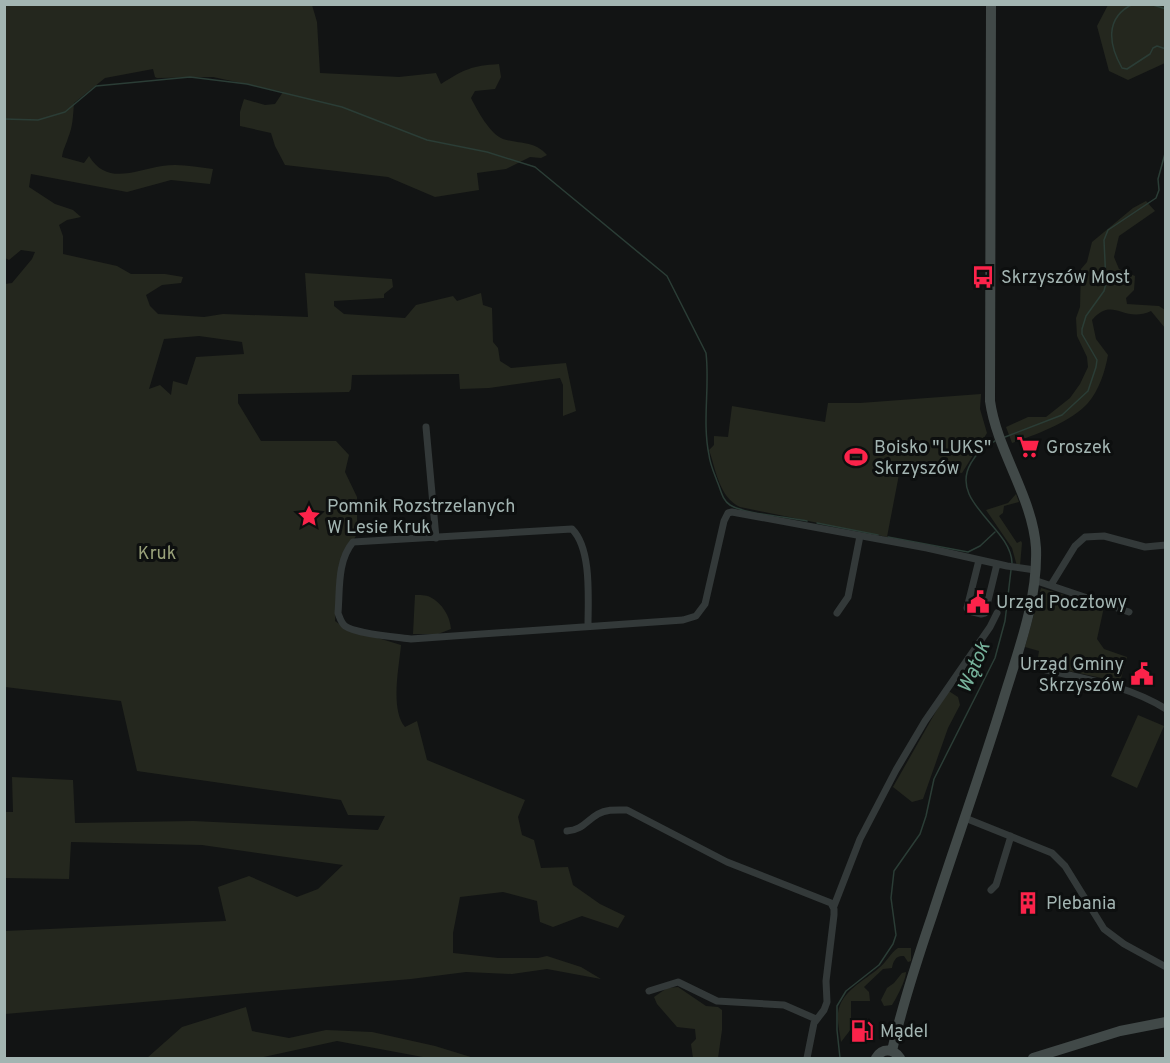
<svg xmlns="http://www.w3.org/2000/svg" width="1170" height="1063" font-family="Overpass,sans-serif">
<style>
.green{fill:#24271e;fill-rule:evenodd}
.lines{fill:none;stroke-linecap:round;stroke-linejoin:round}
.stream{stroke:#2b3d36;stroke-width:1.5}
.street{stroke:#333939;stroke-width:7}
.secondary{stroke:#414948;stroke-width:10}
.labels{text-anchor:middle;stroke-width:6;stroke-linejoin:round;paint-order:stroke}
.poi-label{font-size:18px;fill:#a3b5b2;stroke:#0d0f0f;text-anchor:start}
.park-label{font-size:18px;fill:#99a179;stroke:#0d0f0f}
.water-label{font-size:20px;font-style:italic;fill:#77b39c;stroke:#0d0f0f}
</style>
<rect width="100%" height="100%" fill="#121414"/>
<!-- green -->
<path class="green" d="M5 5H312L317 22 320 73 399 77 436 73 441 84C465 69 471 66 499 64L501 77 495 89 475 91 471 98C477 110 490 134 503 139 519 144 535 141 547 155L541 158 530 157 506 169 477 173 479 190 435 197 388 177 285 165 275 146 271 133 240 126V112L244 99 265 105 275 104 283 92 213 77 157 78 155 77 153 69 105 78 74 103C73 115 73 127 68 138 66 145 63 149 62 157L84 163 89 156C107 186 135 170 162 166 179 163 196 167 213 169L210 184 171 180 127 192 31 174 29 187 55 204 73 210 81 217 67 220 59 225 63 236V254L117 266 131 274H165L183 277 181 283 162 285 146 295 150 306 158 314 204 317 223 314 308 317 305 273 392 279 393 287 384 294V298L334 301V306L344 314 405 318 416 305 453 296 457 301 481 293 483 305 492 308 493 342 498 348 500 361 511 368 566 363 576 411 563 416V385L560 378 489 388 460 389 459 374 352 375 351 389 349 392 238 394V403L261 441H336L349 455 345 472 357 497V534L339 565 335 621 345 628 401 645C399 668 390 709 405 727L417 721 427 760 525 800 518 817 522 835 534 840 541 868 568 867 573 885 600 904 625 916 618 928 582 916 553 927 540 922 537 901 503 892 460 897 453 933V953L498 958H538L547 956 581 967 601 979 547 969 512 974 466 972 411 979 5 1014V931L226 921 218 887 249 876 297 897 318 889 343 865 202 845 71 842 69 879 5 878V812H13L12 777 73 780 75 823 193 821 378 830 385 816 348 815 341 800 137 771 121 701 5 687V284L12 283 32 259 35 252 21 250 9 260 5 258ZM199 336 242 342 244 354 196 357 187 385 173 381 171 395 160 385 149 389 164 339Z
M1108 5H1165V63L1128 80 1109 71 1097 26Z
M1146 201 1155 211 1119 236 1114 257 1119 269 1135 276 1134 290 1126 298 1127 304 1159 306 1165 310V328L1151 311C1123 324 1113 295 1092 320L1096 339 1108 355C1105 372 1099 390 1088 403 1071 422 1035 435 1012 443L1006 427 1028 417H1046L1070 398 1080 384 1088 367 1087 357 1077 336 1076 318 1080 307 1081 269 1087 262 1092 242 1133 208Z
M981 394 980 409 987 433 962 473 901 464 887 537 740 507C719 497 716 470 709 450L714 445V436L728 437 732 406 825 422 828 403H860Z
M1016 494 1019 502 1004 506 1003 513 999 516 1017 543 1021 541 1022 543 1020 566H1017L1012 548 986 510 1008 503Z
M1041 588 1104 607 1097 639 1104 649 1127 657 1120 682 1037 664 1039 651 1025 647Z
M415 595C419 595 426 595 430 597 442 603 450 616 451 629L438 634H413Z
M944 688 958 697 960 705 948 728 923 799 912 802 893 787 939 706Z
M1138 715 1164 726 1137 788 1111 776Z
M898 948H911V961L908 962 904 956C896 955 893 961 892 968L883 969 864 987 869 992 870 1001H851V1029L841 1042C840 1033 837 1022 838 1013 841 991 864 981 879 968 887 962 890 953 898 948Z
M906 972C906 980 896 999 892 1005L884 1006 881 1000 887 988 894 983 902 973Z
M678 987 706 1006 718 1007 722 1010V1030L718 1058H693L691 1044 696 1039 695 1029 677 1027 657 1004 654 997 667 988Z
M246 1007 252 1031 289 1038 326 1030 372 1032 435 1046 474 1058H428L337 1041 259 1058H147L182 1027Z"/>
<g class="lines">
<!-- stream -->
<path class="stream" d="M1133 4C1104 18 1109 45 1122 68L1127 69 1150 54 1153 48 1157 46 1166 49
M1150 4 1166 9
M4 119 38 120 65 112 96 86 190 77 247 84 342 107 427 140 487 152 535 167 667 276 706 353C710 387 702 421 709 455 710 464 714 473 717 481 721 490 722 500 730 505 744 514 789 517 807 521
M1005 437 1062 415 1088 391 1096 367 1097 360 1082 334V329L1086 316 1104 291 1106 283 1104 240 1108 230 1156 198 1159 190 1158 179 1166 150
M995 441C985 446 977 452 971 463 948 502 1011 527 1012 563
M817 523 878 535
M888 537 968 552 980 546 995 532
M840 1058 837 1030V1006L846 991 879 965 893 944 896 935 891 898 894 871 920 834 926 816 934 779 995 658 1005 621 1011 570"/>
<!-- street -->
<path class="street" d="M426 427 436 538
M979 560 967 608 969 611 981 614 985 613 997 564
M1034 580 1129 612
M1051 585 1075 546 1085 537 1104 536 1145 547 1166 545
M837 613 848 597 860 536
M588 626C588 599 592 549 572 529L353 542C337 561 340 590 338 613 340 618 341 623 345 626 356 634 396 637 411 639L683 620 696 616 705 604 724 521 728 513 732 512 927 548 1007 566 1035 570
M1015 662C1066 677 1119 680 1166 709
M965 818 1052 853 1065 866 1104 929 1124 944 1166 967
M567 831C582 830 586 821 598 814 607 809 617 810 627 810L727 862 831 903 834 909V915L826 981 827 1002 824 1010 814 1023 807 1058
M991 890 996 885 1011 836
M834 906 860 839 896 770 925 721 990 627 997 613
M649 991 678 982 717 1001 784 1005 816 1019"/>
<!-- secondary -->
<path class="secondary" d="M892 1051C902 1005 917 960 932 916 955 845 980 775 1002 704 1017 654 1038 601 1036 548 1033 498 997 451 990 401L991 4
M876 1058C882 1048 893 1048 900 1058
M1033 1058 1120 1031 1166 1022"/>
</g>
<!-- icons -->
<defs>
<g id="bus-bare" transform="scale(1.8)"><path d="M-5-6H5V4H4V6H2V4H-2V6H-4V4H-5ZM-3.5-4V0h7V-4ZM-3.5 1.2v1.5H-2V1.2ZM2 1.2v1.5H3.5V1.2Z" fill="#fb234a" stroke="#0d0f0f" stroke-width="2.5" paint-order="stroke"/></g>
<g id="supermarket-bare" transform="scale(1.8)"><path d="M-6-5.5h2.5l.6 2H6L4.5 2H-2.5L-4.4-4H-6ZM-1.5 3.2a1.3 1.3 0 1 0 .1 0ZM3 3.2a1.3 1.3 0 1 0 .1 0Z" fill="#fb234a" stroke="#0d0f0f" stroke-width="2.5" paint-order="stroke"/></g>
<g id="stadium-bare" transform="scale(1.8)"><path d="M0-5a6.5 5 0 1 0 0 10a6.5 5 0 1 0 0-10ZM-3.5-1.8h7v3.6h-7Z" fill="#fb234a" stroke="#0d0f0f" stroke-width="2.5" paint-order="stroke"/></g>
<g id="sight-bare" transform="scale(1.8)"><path d="M0-6L1.8-2.2L6-1.7L2.9 1.2L3.7 5.4L0 3.3L-3.7 5.4L-2.9 1.2L-6-1.7L-1.8-2.2Z" fill="#fb234a" stroke="#0d0f0f" stroke-width="2.5" paint-order="stroke"/></g>
<g id="civic-bare" transform="scale(1.8)"><path d="M-.6-6.5H3V-4.5H.6V-3L4-1V1h2V6H-6V1h2V-1L-.6-3ZM-1.2 2.5V6h2.4V2.5Z" fill="#fb234a" stroke="#0d0f0f" stroke-width="2.5" paint-order="stroke"/></g>
<g id="building-bare" transform="scale(1.8)"><path d="M-4-6H4V6H1V3H-1V6H-4ZM-2.5-4.3h1.7v1.8h-1.7ZM.8-4.3h1.7v1.8H.8ZM-2.5-1h1.7V.8h-1.7ZM.8-1h1.7V.8H.8Z" fill="#fb234a" stroke="#0d0f0f" stroke-width="2.5" paint-order="stroke"/></g>
<g id="fuel-bare" transform="scale(1.8)"><path d="M-5.5-6h7V0h2V4h1.3V-2.5L3-4.5l.8-.8L6-3V5H2.5V1h-1V6h-7ZM-4.2-4.7v3.2H.2V-4.7Z" fill="#fb234a" stroke="#0d0f0f" stroke-width="2.5" paint-order="stroke"/></g>
</defs>
<g fill-rule="evenodd">
<use href="#bus-bare" x="983" y="277"/>
<use href="#supermarket-bare" x="1028" y="447"/>
<use href="#stadium-bare" x="856" y="457"/>
<use href="#sight-bare" x="309" y="516"/>
<use href="#civic-bare" x="978" y="602"/>
<use href="#civic-bare" x="1142" y="674"/>
<use href="#building-bare" x="1028" y="903"/>
<use href="#fuel-bare" x="862" y="1031"/>
</g>
<g class="labels">
<!-- poi labels -->
<g class="poi-label">
<text x="1001" y="283">Skrzyszów Most</text>
<text x="874" y="453">Boisko "LUKS"<tspan x="874" dy="21">Skrzyszów</tspan></text>
<text x="1046" y="453">Groszek</text>
<text x="327" y="512">Pomnik Rozstrzelanych<tspan x="327" dy="21">W Lesie Kruk</tspan></text>
<text x="996" y="608">Urząd Pocztowy</text>
<text x="1124" y="670" text-anchor="end">Urząd Gminy<tspan x="1124" dy="21">Skrzyszów</tspan></text>
<text x="1046" y="909">Plebania</text>
<text x="880" y="1037">Mądel</text>
</g>
<!-- park labels -->
<g class="park-label">
<text x="157" y="559">Kruk</text>
</g>
<!-- water labels -->
<g class="water-label">
<text transform="translate(973 667) rotate(-67)" y="7">Wątok</text>
</g>
</g>
<!-- border -->
<rect width="1170" height="1063" fill="none" stroke="#a3b5b2" stroke-width="12"/>
</svg>
